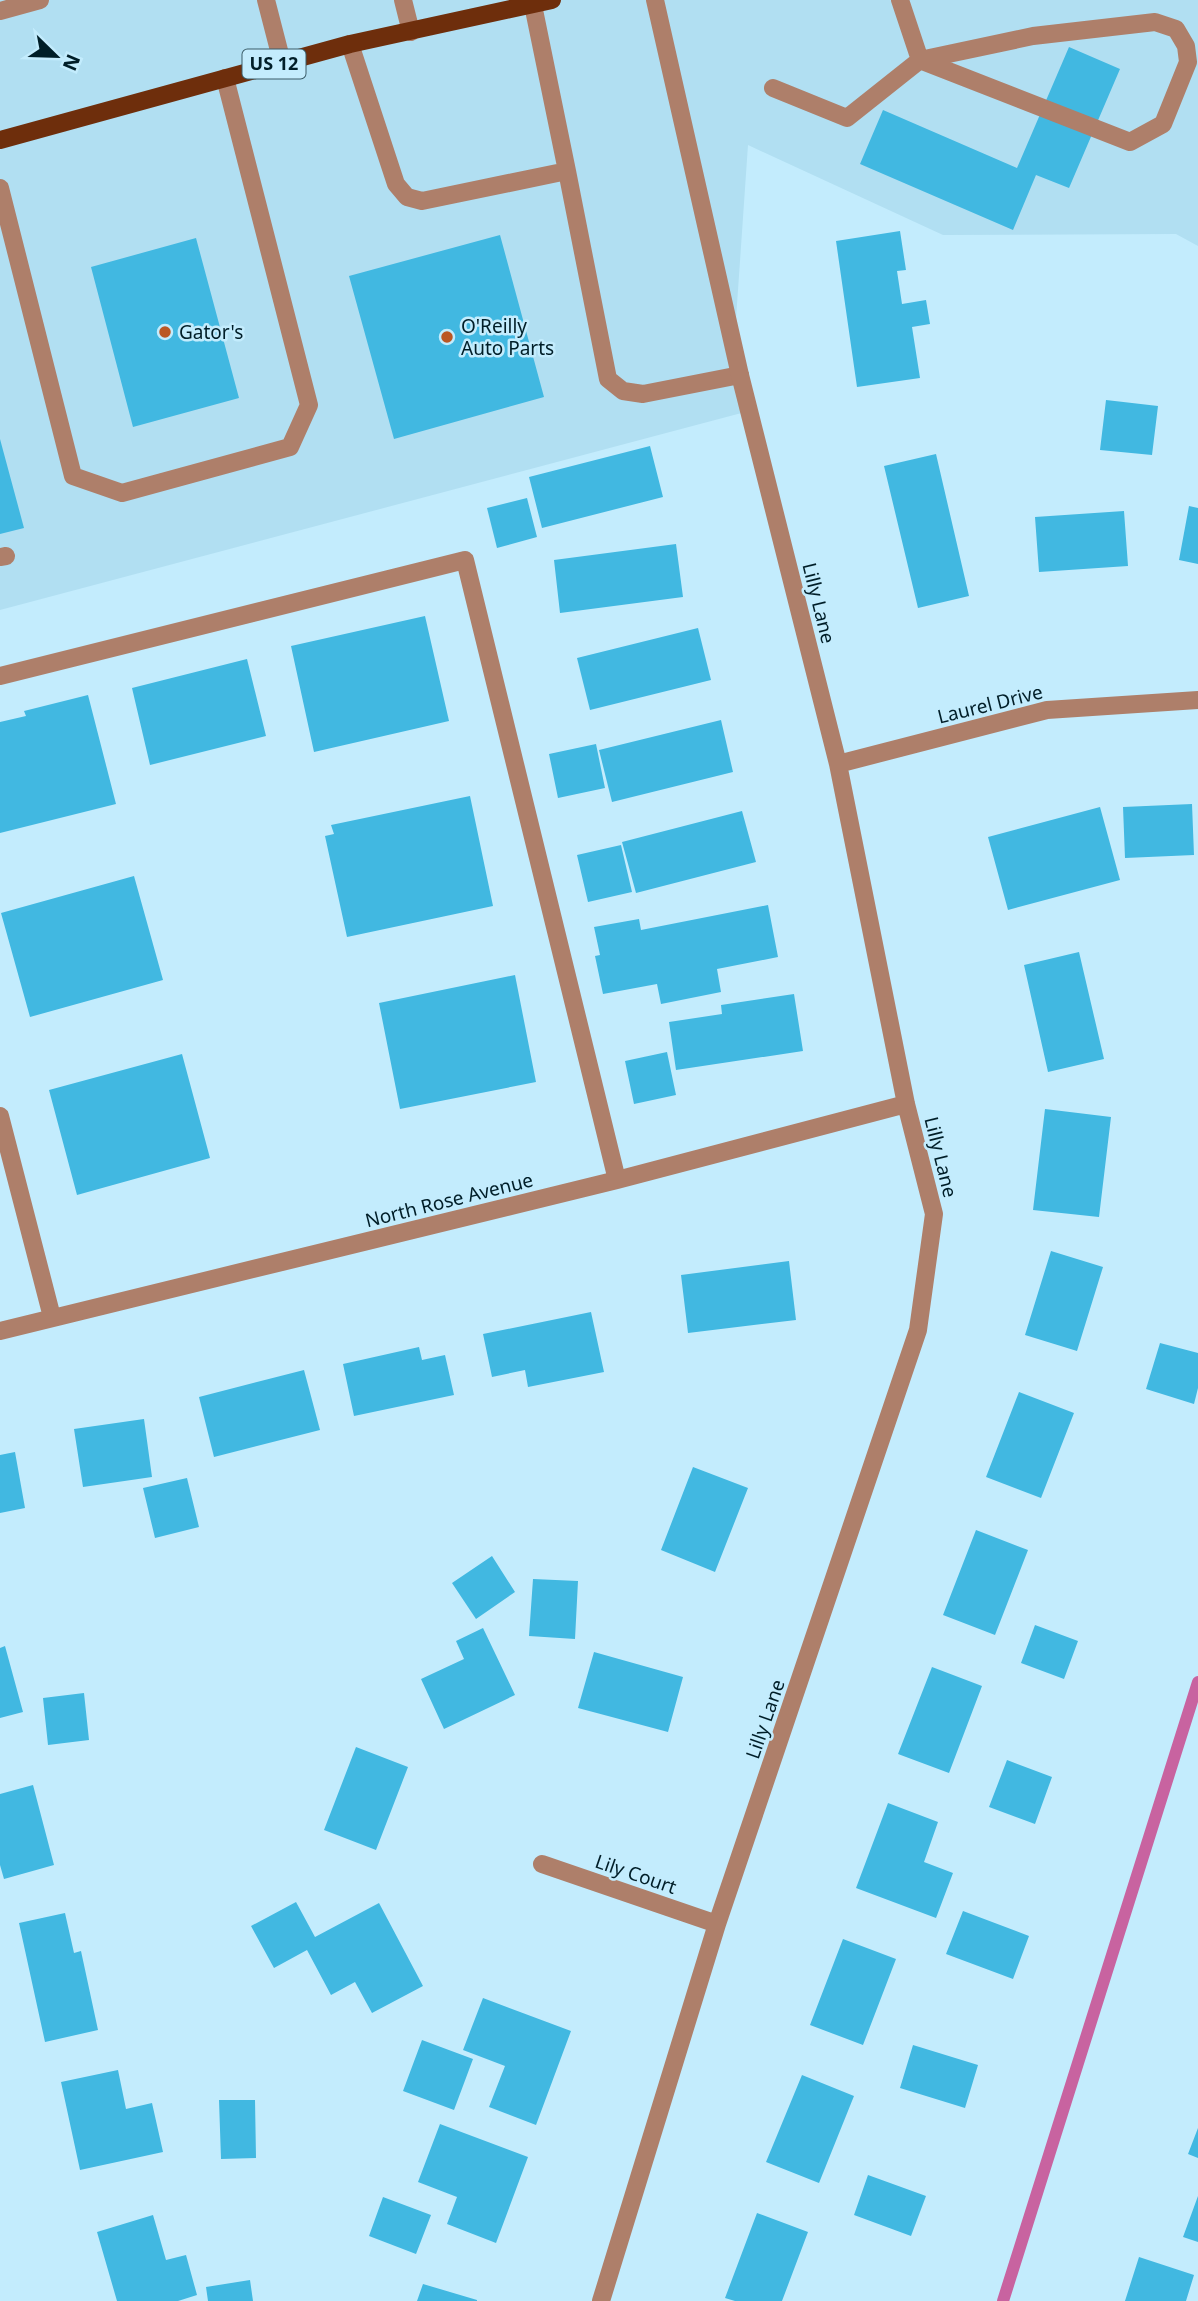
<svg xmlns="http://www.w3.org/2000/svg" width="1198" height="2301" font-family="'Noto Sans',sans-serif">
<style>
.built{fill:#b1dff2}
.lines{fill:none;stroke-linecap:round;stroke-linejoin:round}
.stream{stroke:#c863a0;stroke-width:12}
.building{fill:#41b8e1}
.lane{stroke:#ae7f6a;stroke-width:18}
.street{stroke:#ae7f6a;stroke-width:18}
.primary{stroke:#6e2e0c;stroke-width:18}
.poi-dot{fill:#bb5723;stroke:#c3ecfd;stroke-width:2.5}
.labels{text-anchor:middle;stroke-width:5;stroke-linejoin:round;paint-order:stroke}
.shield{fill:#c3ecfd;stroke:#3a5c68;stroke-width:2}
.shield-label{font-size:18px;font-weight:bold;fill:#001e28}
.poi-label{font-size:19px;fill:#001e28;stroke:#c3ecfd;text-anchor:start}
.street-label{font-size:19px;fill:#001e28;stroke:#c3ecfd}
</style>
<rect width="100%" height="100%" fill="#c3ecfd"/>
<!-- built -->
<path class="built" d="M0 0H1198V246L1176 234 943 235 748 145 734 348 749 411 0 610Z"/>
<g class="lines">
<!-- stream -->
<path class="stream" d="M1003 2301 1198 1682"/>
</g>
<!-- building -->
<path class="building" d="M1069 47 1120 69 1069 188 1036 175 1013 230 860 164 883 110 1017 168Z
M900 231 906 270 897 271 902 304 926 300 930 324 912 327 920 378 857 387 836 241Z
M500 235 544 397 394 439 349 276Z
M196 238 239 398 133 427 91 267Z
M1106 400 1158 406 1152 455 1100 450Z
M0 439 24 528 0 534Z
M650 446 663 497 542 528 529 477Z
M936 454 969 596 918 608 884 466Z
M527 498 537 537 497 548 487 508Z
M1189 506 1198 508V564L1179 560Z
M1124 511 1128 566 1039 572 1035 517Z
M676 544 683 597 560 613 554 560Z
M425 616 449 721 314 752 291 646Z
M698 628 711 680 590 710 577 658Z
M247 659 266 736 150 765 132 688Z
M88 695 116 804 0 833V722L26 716 24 711Z
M721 720 733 772 612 802 599 750Z
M596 744 605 788 558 798 549 754Z
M470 796 493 906 347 937 325 836 334 834 331 825Z
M1192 804 1194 855 1125 858 1123 807Z
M1100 807 1120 880 1008 910 988 837Z
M742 811 756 862 636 893 622 842Z
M621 845 632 892 588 902 577 855Z
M134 876 163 980 30 1017 1 913Z
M768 905 778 957 717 969 721 992 661 1004 657 984 603 994 595 956 600 955 594 927 639 919 641 930Z
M1079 952 1104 1059 1048 1072 1024 965Z
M515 975 536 1082 400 1109 379 1003Z
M794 994 803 1051 676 1070 669 1022 722 1014 721 1005Z
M667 1052 676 1095 634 1104 625 1061Z
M182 1054 210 1158 77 1195 49 1090Z
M1045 1109 1111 1117 1099 1217 1033 1210Z
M1051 1251 1103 1267 1077 1351 1025 1335Z
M789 1261 796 1320 688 1333 681 1275Z
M591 1312 604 1372 528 1387 525 1370 492 1377 483 1334Z
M1160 1343 1198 1353V1388L1194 1404 1146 1389Z
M419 1347 422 1360 445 1355 454 1395 354 1416 343 1364Z
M304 1370 320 1430 214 1457 199 1397Z
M1019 1392 1074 1413 1041 1498 986 1477Z
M144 1419 152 1477 83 1487 74 1429Z
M15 1452 25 1508 0 1513V1455Z
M693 1467 748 1488 715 1572 661 1550Z
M187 1478 199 1527 155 1538 143 1488Z
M976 1530 1028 1550 995 1635 943 1615Z
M492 1556 515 1592 476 1619 452 1583Z
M533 1579 578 1581 575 1639 529 1636Z
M1035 1625 1078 1641 1064 1679 1021 1663Z
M483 1628 515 1695 444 1729 421 1679 464 1659 456 1641Z
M5 1646 23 1712 0 1718V1648Z
M594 1652 683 1677 668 1732 578 1708Z
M932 1667 982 1686 949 1773 898 1754Z
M84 1693 89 1740 48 1745 43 1698Z
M356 1747 408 1767 376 1850 324 1830Z
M1007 1760 1052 1777 1035 1824 989 1807Z
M33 1785 54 1865 4 1879 0 1865V1794Z
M888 1803 938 1822 924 1862 953 1873 936 1918 856 1888Z
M296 1902 315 1937 379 1903 423 1986 372 2013 355 1982 331 1995 307 1950 274 1968 251 1926Z
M963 1911 1029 1936 1013 1979 946 1954Z
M65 1913 74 1953 81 1951 98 2030 45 2042 19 1923Z
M843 1939 896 1959 863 2045 810 2025Z
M483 1998 571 2031 536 2125 489 2107 505 2066 463 2050Z
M422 2040 473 2059 454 2110 403 2091Z
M913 2045 978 2065 965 2108 900 2088Z
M118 2070 126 2109 152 2103 163 2152 80 2170 61 2082Z
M802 2075 854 2096 819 2183 766 2162Z
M219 2100H255L256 2158 221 2159Z
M440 2124 528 2157 496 2243 447 2224 457 2197 418 2182Z
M1198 2128V2158L1188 2154Z
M868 2175 926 2196 911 2236 854 2215Z
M1198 2196V2242L1183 2237Z
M383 2197 431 2215 416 2254 369 2236Z
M757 2213 808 2232 782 2301H735L725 2298Z
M153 2215 166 2260 186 2255 197 2295 178 2301H117L97 2232Z
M1139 2257 1194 2275 1186 2301H1125Z
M250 2280 253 2301H208L206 2287Z
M423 2284 477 2300V2301H417Z"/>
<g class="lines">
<!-- lane -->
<path class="lane" d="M403 0 411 32
M900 0 920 60
M0 11 40 0
M350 44 396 184 407 197 422 201 567 171 533 5
M773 88 847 118 920 60 1033 36 1155 22 1176 29 1186 46 1188 62 1163 124 1130 142 920 60
M567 171 608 379 623 391 643 394 740 375
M0 188 73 476 122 493 290 447 309 405 225 78
M0 557 6 556"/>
<!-- street -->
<path class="street" d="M266 0 282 62
M0 676 465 560 617 1180
M838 764 1047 710 1198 700
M0 1116 52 1317
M0 1331 617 1180 906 1104
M542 1864 717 1924
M601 2301 717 1924 918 1330 934 1214 906 1104 838 764 740 375 655 0"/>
<!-- primary -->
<path class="primary" d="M0 140 350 44 552 0"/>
</g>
<!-- markers -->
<g class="poi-dot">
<circle cx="165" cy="332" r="7"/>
<circle cx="447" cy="337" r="7"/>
</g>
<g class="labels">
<!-- shield labels -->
<rect class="shield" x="242.5" y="49.5" width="63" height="29" rx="5"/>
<g class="shield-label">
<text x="274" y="70">US 12</text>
</g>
<!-- poi labels -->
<g class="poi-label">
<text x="461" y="333">O'Reilly<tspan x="461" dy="22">Auto Parts</tspan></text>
<text x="179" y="339">Gator's</text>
</g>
<!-- street labels -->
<g class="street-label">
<text transform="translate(819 603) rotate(76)" y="7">Lilly Lane</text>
<text transform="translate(990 704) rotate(-14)" y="7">Laurel Drive</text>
<text transform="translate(941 1157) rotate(76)" y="7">Lilly Lane</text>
<text transform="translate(449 1200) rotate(-14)" y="7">North Rose Avenue</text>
<text transform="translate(765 1719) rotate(-71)" y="7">Lilly Lane</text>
<text transform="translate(636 1874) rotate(19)" y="7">Lily Court</text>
</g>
</g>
<!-- north arrow -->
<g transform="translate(56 56) rotate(113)" stroke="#c3ecfd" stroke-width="5" paint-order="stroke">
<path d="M0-5L12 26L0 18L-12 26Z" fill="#001e28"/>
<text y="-10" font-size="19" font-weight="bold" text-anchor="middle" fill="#001e28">N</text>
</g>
</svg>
